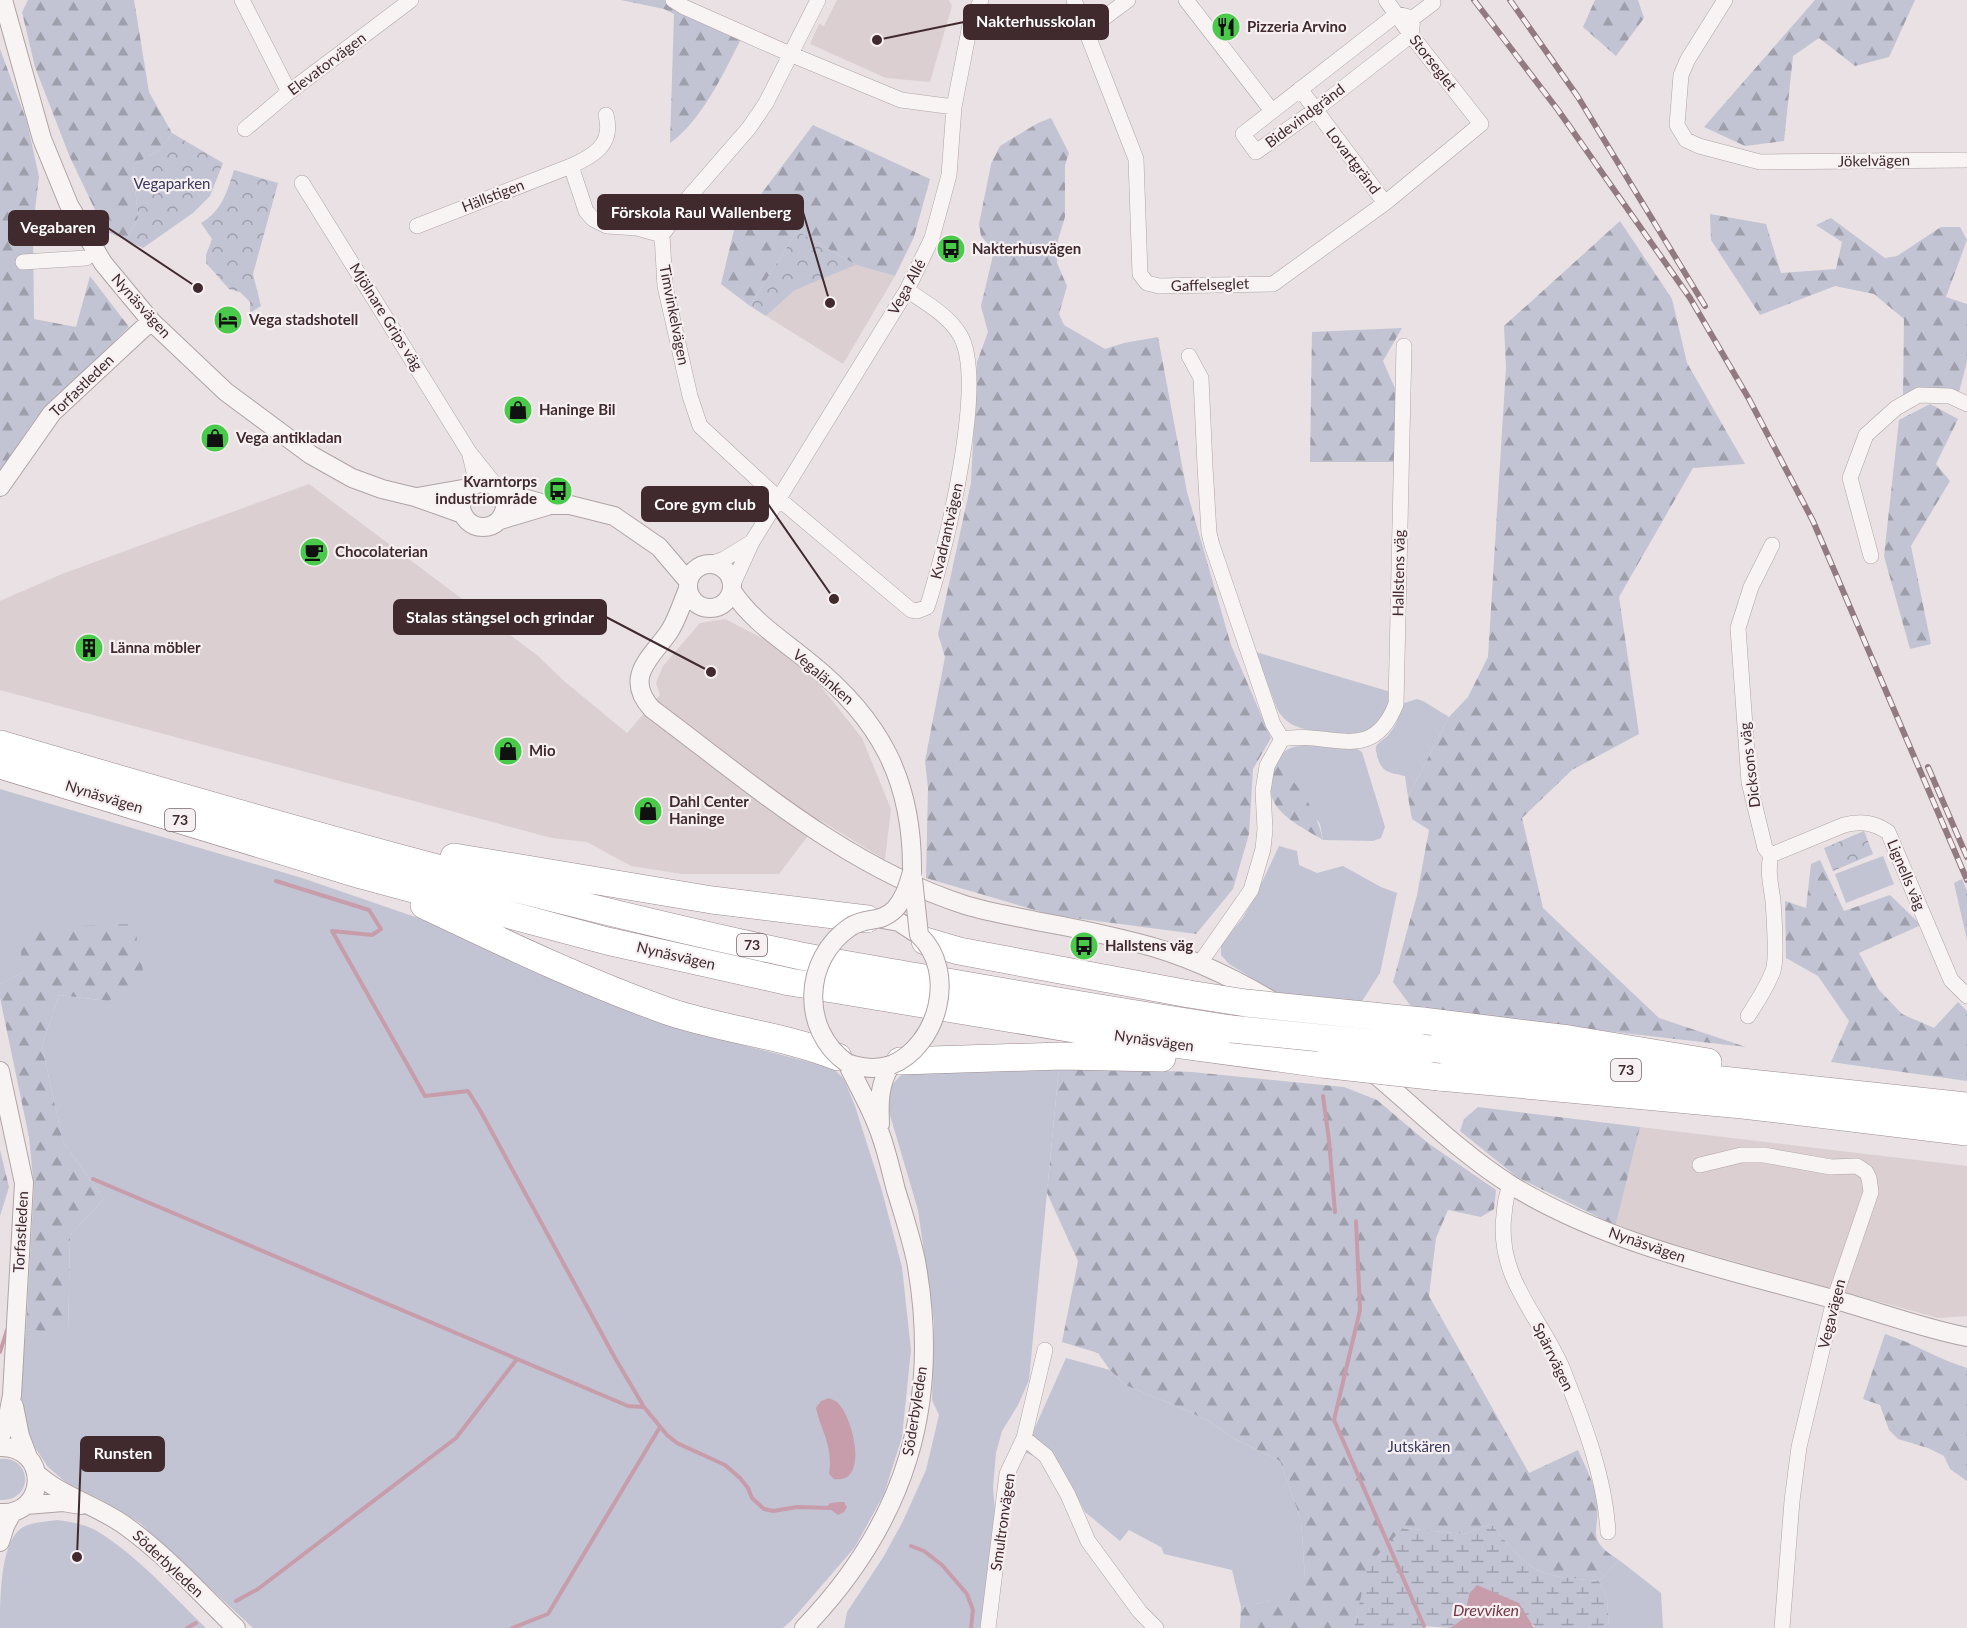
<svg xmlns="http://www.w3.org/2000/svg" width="1967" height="1628" font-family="Lato,sans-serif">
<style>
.built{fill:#dbcfd1}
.green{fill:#c2c4d3}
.forest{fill:url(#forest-firs)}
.wetland{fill:url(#wetland-marsh)}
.park{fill:url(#park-crowns)}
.water{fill:#c89dab}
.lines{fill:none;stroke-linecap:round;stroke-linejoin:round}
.stream{stroke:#c89dab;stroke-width:4}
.minor-casing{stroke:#b0a3a5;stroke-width:16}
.tertiary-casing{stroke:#b0a3a5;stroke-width:20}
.motorway-casing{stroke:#9f898e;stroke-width:28}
.minor{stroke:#f8f4f4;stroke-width:15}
.tertiary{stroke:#f8f4f4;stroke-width:18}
.motorway{stroke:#fff;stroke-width:27}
.rail-casing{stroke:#927b80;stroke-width:6}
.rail{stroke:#f7f0f2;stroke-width:4;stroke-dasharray:11;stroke-linecap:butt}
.tertiary-bridge-casing{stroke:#b0a3a5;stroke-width:20;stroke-linecap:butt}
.motorway-bridge-casing{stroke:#9f898e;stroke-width:28;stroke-linecap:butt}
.tertiary-bridge{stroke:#f8f4f4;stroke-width:18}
.motorway-bridge{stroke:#fff;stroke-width:27}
.labels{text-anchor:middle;stroke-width:4.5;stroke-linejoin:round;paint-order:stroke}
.shield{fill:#f7f0f2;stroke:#776569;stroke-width:1.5}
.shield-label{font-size:14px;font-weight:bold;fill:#402a2e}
.poi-label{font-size:15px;font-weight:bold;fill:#402a2e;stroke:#f7f0f2;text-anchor:start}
.street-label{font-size:15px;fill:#402a2e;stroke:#f7f0f2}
.park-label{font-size:15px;fill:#38395c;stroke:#f7f0f2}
.water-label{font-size:16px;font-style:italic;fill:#733547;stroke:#f7f0f2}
.leader{fill:none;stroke:#402a2e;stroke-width:2}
.callout-dot{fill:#402a2e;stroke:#f7f0f2;stroke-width:2}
.callout{fill:#402a2e;stroke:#402a2e;stroke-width:2}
.callout-label{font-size:16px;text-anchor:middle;font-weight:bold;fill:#fff}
</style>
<defs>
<pattern id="forest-firs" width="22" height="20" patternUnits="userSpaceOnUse" patternTransform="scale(1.5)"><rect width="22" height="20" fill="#c2c4d3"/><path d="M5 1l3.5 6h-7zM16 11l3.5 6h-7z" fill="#9f9fac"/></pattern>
<pattern id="wetland-marsh" width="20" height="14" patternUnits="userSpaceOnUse" patternTransform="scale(1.5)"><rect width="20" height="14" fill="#c2c4d3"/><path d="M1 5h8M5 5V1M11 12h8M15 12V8" fill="none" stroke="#9f9fac"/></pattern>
<pattern id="park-crowns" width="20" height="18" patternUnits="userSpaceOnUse" patternTransform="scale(1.5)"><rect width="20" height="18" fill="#c2c4d3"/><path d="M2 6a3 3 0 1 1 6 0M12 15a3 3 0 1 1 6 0" fill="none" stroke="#9f9fac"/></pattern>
</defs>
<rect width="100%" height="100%" fill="#e9e1e3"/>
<!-- built -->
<path class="built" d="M837 0H949L952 6 930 82 886 78 810 44 819 24 824 26Z
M856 265 895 276 843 364 766 316 795 290Z
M309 484 538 656 564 681 627 733 660 695 656 683 663 666 700 623 725 619 770 642 819 684 862 738 891 809 885 860 820 820 779 874H682L631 866 587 842 552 838 0 690V601L62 574Z
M1640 1127 1967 1166V1316L1938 1318 1615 1228Z"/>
<!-- green -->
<path class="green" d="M1256 652 1391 692C1388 707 1382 722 1367 730 1350 738 1310 733 1293 725 1286 721 1281 716 1277 709Z
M1417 699 1423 701 1449 717 1408 797 1405 776C1388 772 1382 773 1377 756 1377 753 1375 750 1376 747 1378 741 1386 739 1389 734 1397 725 1400 715 1401 704Z
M1307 745 1355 748 1362 752 1385 827 1381 838 1373 841 1323 840 1320 824 1275 760C1285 749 1292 746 1307 745Z
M0 789 302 878 427 921 707 1036 833 1068 844 1079 855 1106 882 1191 902 1267 911 1350 902 1437 884 1494 855 1547 791 1621 783 1628H253L140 1523 101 1500 69 1485 48 1467 30 1440 20 1394 26 1329 68 1334 70 1235 104 1199 63 1142 42 1046 59 995 108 1001 22 973 0 984Z
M1279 846 1297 851 1299 865 1317 873 1343 866 1381 887 1397 893 1380 973 1359 1006 1288 1000 1229 964 1221 955V944L1242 919 1256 895Z
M1883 856 1894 884 1846 903 1835 874Z
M1059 1067 1029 1380 1018 1405 1002 1431 996 1453 993 1487 995 1511 982 1628H844L847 1612 884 1556 903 1521 926 1470 939 1415 932 1400 934 1322 918 1210 887 1105 890 1087 901 1075 979 1069Z
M1066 1358 1110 1370 1125 1385 1186 1410 1210 1422 1235 1439 1280 1461 1301 1520 1305 1579 1269 1601 1241 1607 1232 1570 1164 1554 1161 1547 1129 1530 1120 1541 1085 1512 1068 1480 1041 1459 1024 1452Z
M0 1459C33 1456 34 1502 0 1500Z
M57 1520C71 1522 85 1524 97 1531 138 1556 172 1595 206 1628H0C0 1602 0 1551 17 1532 26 1522 44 1522 57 1520Z
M1619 1560 1661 1593 1663 1628H1609L1607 1598 1599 1581Z"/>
<!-- forest -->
<path class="forest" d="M28 0H134L149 92 172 133 160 150 133 165 138 218 126 240 105 231 69 155 35 67 22 12Z
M621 0H667L741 39C725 71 700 123 670 143L674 14 664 9Z
M1595 0H1638L1644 18 1616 56 1583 27Z
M1815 0H1915L1889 57 1855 66 1819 38 1793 56 1784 141 1745 146 1704 127Z
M0 49 27 122 39 177 33 227 34 319 76 327 90 276 129 327 36 418 0 471Z
M1051 118 1069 153 1065 165V217L1058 240 1057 263 1067 286 1059 314 1064 325 1105 349 1124 343 1158 337 1187 492 1231 645 1271 738 1253 769 1249 834 1233 889 1196 934 1052 915 926 878 928 788 925 761 945 657 938 634 971 483 977 362 988 332 981 306 994 251 981 236 979 224 991 164 1000 146 1038 123Z
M813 125 930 179 914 237 895 276 856 265 797 231 750 306 721 284 734 230Z
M1710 214 1766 224 1781 273 1836 269 1842 242 1816 225 1831 218 1885 258 1897 256 1941 227H1960L1967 240 1946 297 1967 304V362L1959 392 1903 396 1904 319 1874 294 1835 286 1760 315 1711 240Z
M1620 221 1672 299 1687 363 1745 464 1693 468 1619 597 1639 734 1572 770 1522 818 1543 908 1659 1018 1746 1047 1413 1009 1393 982 1417 895 1429 830 1412 819 1408 797 1449 717 1468 697 1488 657 1506 367 1504 326Z
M1402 328 1383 361 1397 393V462H1310L1312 332Z
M1930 404 1958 419 1936 464 1950 481 1911 546 1931 644 1910 649 1884 556 1899 420Z
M1275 760C1297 784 1316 807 1323 840 1304 828 1271 814 1270 788 1270 780 1273 769 1275 760Z
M1820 860 1844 911 1890 895 1921 925 1859 953 1879 990 1902 1014 1934 1028 1958 1002 1967 1011V1081L1831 1062 1849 1021 1818 976 1786 958 1785 901 1806 908 1811 864Z
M1962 879 1967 891V940L1954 883Z
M134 924 145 981 108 1001 59 995 42 1046 63 1142 104 1199 70 1235 68 1335 26 1329 34 1188 29 1137 0 998V984L22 973 20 928Z
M1059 1067 1192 1072 1344 1087 1377 1100 1428 1143 1496 1190 1494 1209 1481 1217 1448 1210 1436 1238 1429 1296 1529 1473 1578 1450C1584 1464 1595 1485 1597 1499 1601 1533 1583 1537 1619 1560L1599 1581C1581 1579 1549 1578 1534 1568 1517 1557 1504 1539 1491 1524L1464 1534 1403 1528 1358 1610 1354 1628H1240L1241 1607 1269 1601 1305 1578 1301 1520 1280 1461 1235 1439 1210 1422 1186 1410 1125 1385 1110 1370 1098 1353 1062 1342 1078 1261 1047 1193Z
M1478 1107 1640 1127 1615 1228 1596 1216 1517 1177 1460 1131 1464 1119Z
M0 1150 9 1187 0 1216Z
M1885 1334C1913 1343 1938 1359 1967 1368V1481L1950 1469 1944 1456 1928 1448 1898 1439 1889 1430 1880 1405 1863 1399Z"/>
<!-- wetland -->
<path class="wetland" d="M1491 1524C1504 1539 1517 1557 1534 1568 1549 1578 1581 1579 1599 1581L1607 1598 1609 1628H1534V1625L1469 1594 1464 1618 1450 1628 1424 1626 1422 1628H1354L1368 1565 1403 1528 1464 1534Z"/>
<!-- park -->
<path class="park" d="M172 133 223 163 210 196 193 213 143 248 126 240 138 218 133 165 160 150Z
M234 170 278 183 253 274 261 306 250 313V302L240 292 229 289 206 263V255L212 239 201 223C222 211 227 192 234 170Z
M797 231 856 265 795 290 766 316 750 306Z
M1864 831 1873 854 1833 871 1824 848Z"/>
<!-- water -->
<path class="water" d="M829 1398C831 1399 836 1401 837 1402 853 1416 870 1485 834 1479L829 1474C833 1445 822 1434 816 1408L821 1401Z
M839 1502H844L847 1507 844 1512 838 1515 827 1507 830 1503Z
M1477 1585 1519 1603 1534 1628H1450L1464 1618 1469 1594Z"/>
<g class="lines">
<!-- stream -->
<path class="stream" d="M276 881 369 910 381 929 372 935 332 931 425 1096 468 1091 481 1112 615 1358 644 1407 667 1435 677 1443 725 1465 740 1478 748 1488 752 1498 764 1509 773 1511 797 1507 832 1508
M1323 1096 1329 1140 1335 1212
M93 1179 628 1406 643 1407
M1356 1221 1360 1310 1334 1420 1424 1626
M0 1352 7 1330
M911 1546 924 1551 942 1565 967 1594 973 1610 971 1628
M236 1601 258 1589 456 1438 517 1359
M187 1628 196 1623
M512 1628 548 1614 660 1427"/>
<!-- minor casing -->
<g class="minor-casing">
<path id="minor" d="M242 0 289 92
M673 0 684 7 790 54 901 100 954 107
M818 0 766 103 749 128 689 197 662 235 665 286 690 396 700 426 779 499 911 610 917 611 927 607 930 598C946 545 987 381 960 335 948 315 926 303 907 290
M1074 0 1136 159 1140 274 1147 283 1159 286 1273 284 1385 203 1481 124 1411 35 1386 0
M1186 0 1272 111
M1725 0 1688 59 1681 75 1677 125 1686 140 1699 146 1760 162 1967 160
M1413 18 1397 14 1243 134 1256 152 1315 110 1411 35 1413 18 1433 3
M1085 32 1128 0
M1300 89 1385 203
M245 129 289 92 411 0
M571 166C593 156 614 145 606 115
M302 183 469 452 497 487
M417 226 571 166 586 211 593 219 607 226 637 228 662 235
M23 262 86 258
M1189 356 1201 378 1205 466 1209 533 1212 545 1273 724 1282 739 1267 766 1263 791 1265 829 1263 849 1251 890 1200 963
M470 455 474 472V484
M1871 556 1850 478 1866 435 1896 408 1919 395 1950 396 1967 404
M713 563 724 559 752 542
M733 584 752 542 907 290 932 238 949 175 954 107 970 25 981 0
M1282 739C1330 730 1372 766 1396 704L1404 346
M1771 855 1844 825C1861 821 1873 822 1888 832L1951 980 1967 996
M1748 1016C1757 1002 1767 987 1773 971 1777 960 1774 915 1773 901 1771 885 1767 871 1771 855L1765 848 1749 782 1738 628 1751 587 1772 545
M1700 1165 1741 1155H1764L1831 1167 1857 1166 1866 1172 1869 1178 1871 1192 1834 1300 1799 1447 1792 1501 1782 1628
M1511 1184C1506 1194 1505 1204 1504 1215 1496 1278 1541 1317 1563 1370 1583 1421 1605 1476 1608 1532
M1024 1438 1046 1456 1068 1495 1088 1541 1140 1612 1156 1628
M988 1628 1007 1474 1024 1438 1045 1350"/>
</g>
<!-- tertiary casing -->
<g class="tertiary-casing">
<path id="tertiary" d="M3 0 42 139 69 205 103 263 151 321 226 392 311 455 352 478 382 489 415 497 463 514
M461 505a22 22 0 1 1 44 0a22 22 0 1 1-44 0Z
M0 487 52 413 151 321
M502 492 548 505H570L614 516 659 547 688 581
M417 497 468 488
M500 520 547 506
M688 586a22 22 0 1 1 44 0a22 22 0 1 1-44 0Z
M688 589C682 603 677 620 669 632 651 658 623 677 652 709 750 782 846 867 965 905 988 912 1012 916 1036 921 1070 927 1104 934 1138 943 1186 955 1232 977 1274 1002
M732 591C753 622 781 639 809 662 880 719 913 780 912 872
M882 919 899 922 919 935
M847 1063C862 1068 875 1070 891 1065
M1370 1070C1416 1108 1460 1153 1511 1185 1609 1245 1726 1269 1836 1300 1879 1312 1922 1328 1967 1337
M0 1071 24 1183 12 1395 7 1422 0 1438
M880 1124C879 1102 879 1084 891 1065
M14 1406 20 1436 28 1457
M0 1447C50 1446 48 1516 0 1513
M36 1473C62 1497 99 1506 127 1527 167 1556 201 1594 236 1628
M26 1505 63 1502 81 1505
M0 1542 5 1526 12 1513
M804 1628C905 1523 942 1405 916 1261 911 1237 903 1213 896 1190 891 1171 887 1152 880 1133 872 1109 858 1086 847 1063"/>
</g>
<!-- motorway casing -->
<g class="motorway-casing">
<path id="motorway" d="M0 744C262 821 525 897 792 954 842 965 892 972 942 981 1038 998 1134 1014 1231 1029
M0 765 361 875 607 941 790 982 1122 1037 1322 1064
M454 857 712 900 867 919
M424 905C504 943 583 981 667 1011 723 1030 783 1035 838 1057
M925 941 959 951 1189 994
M1422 1021 1569 1039 1708 1062
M1430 1049 1967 1106
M900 1061 1061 1056 1162 1058
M1439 1077 1743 1105 1967 1132"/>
</g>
<!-- minor -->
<use href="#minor" class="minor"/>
<!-- tertiary -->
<use href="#tertiary" class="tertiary"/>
<!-- motorway -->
<use href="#motorway" class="motorway"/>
<!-- rail casing -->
<g class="rail-casing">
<path id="rail" d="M1474 0 1558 110 1690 298 1749 399 1813 521 1967 880
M1510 0 1578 97 1705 306
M1928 767 1967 857"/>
</g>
<!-- rail -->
<use href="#rail" class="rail"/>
<!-- tertiary-bridge casing -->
<g class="tertiary-bridge-casing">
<path id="tertiary-bridge" d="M847 1063C800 1030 803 959 850 927 867 916 880 924 895 909 905 898 908 885 912 872
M891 1065C938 1046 958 972 919 935L913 879"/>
</g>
<!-- motorway-bridge casing -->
<g class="motorway-bridge-casing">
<path id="motorway-bridge" d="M1189 994 1246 1003 1422 1021
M1231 1029 1430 1049
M1322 1064 1439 1077"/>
</g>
<!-- tertiary-bridge -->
<use href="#tertiary-bridge" class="tertiary-bridge"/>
<!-- motorway-bridge -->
<use href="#motorway-bridge" class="motorway-bridge"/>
</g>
<!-- icons -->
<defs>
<g id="restaurant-disc" transform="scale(1.5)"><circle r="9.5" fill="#4aca4b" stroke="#f7f0f2"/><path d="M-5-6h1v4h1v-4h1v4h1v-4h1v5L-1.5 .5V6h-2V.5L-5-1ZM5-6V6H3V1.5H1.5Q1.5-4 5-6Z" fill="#111"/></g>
<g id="bus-disc" transform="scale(1.5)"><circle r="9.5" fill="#4aca4b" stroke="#f7f0f2"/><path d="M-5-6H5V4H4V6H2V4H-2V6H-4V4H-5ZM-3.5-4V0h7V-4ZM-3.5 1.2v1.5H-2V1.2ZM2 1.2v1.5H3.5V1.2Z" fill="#111"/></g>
<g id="hotel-disc" transform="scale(1.5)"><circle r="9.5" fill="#4aca4b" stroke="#f7f0f2"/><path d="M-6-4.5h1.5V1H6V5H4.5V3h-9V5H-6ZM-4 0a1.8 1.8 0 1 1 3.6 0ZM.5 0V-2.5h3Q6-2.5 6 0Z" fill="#111"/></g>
<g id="shop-disc" transform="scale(1.5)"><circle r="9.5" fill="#4aca4b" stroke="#f7f0f2"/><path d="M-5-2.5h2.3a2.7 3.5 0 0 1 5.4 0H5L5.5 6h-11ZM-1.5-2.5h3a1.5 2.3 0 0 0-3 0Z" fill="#111"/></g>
<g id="cafe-disc" transform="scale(1.5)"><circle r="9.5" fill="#4aca4b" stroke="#f7f0f2"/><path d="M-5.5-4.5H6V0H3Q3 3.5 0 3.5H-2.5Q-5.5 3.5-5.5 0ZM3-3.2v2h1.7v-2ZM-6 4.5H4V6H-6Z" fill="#111"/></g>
<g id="building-disc" transform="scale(1.5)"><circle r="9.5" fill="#4aca4b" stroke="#f7f0f2"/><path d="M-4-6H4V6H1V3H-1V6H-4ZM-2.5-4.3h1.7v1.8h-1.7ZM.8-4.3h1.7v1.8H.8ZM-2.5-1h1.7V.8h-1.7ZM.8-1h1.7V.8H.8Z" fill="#111"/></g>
</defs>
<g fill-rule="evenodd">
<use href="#restaurant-disc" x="1226" y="27"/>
<use href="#bus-disc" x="951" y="249"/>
<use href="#hotel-disc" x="228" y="320"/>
<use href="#shop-disc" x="518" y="410"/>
<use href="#shop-disc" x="215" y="438"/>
<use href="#bus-disc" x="558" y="491"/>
<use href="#cafe-disc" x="314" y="552"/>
<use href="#building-disc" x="89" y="648"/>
<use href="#shop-disc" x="508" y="751"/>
<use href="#shop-disc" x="648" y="811"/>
<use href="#bus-disc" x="1084" y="946"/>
</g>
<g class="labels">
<!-- shield labels -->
<g class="shield">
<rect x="165" y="809" width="30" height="22" rx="4.5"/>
<rect x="737" y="934" width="30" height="22" rx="4.5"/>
<rect x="1611" y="1059" width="30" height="22" rx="4.5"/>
</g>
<g class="shield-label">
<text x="180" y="825">73</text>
<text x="752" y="950">73</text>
<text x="1626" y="1075">73</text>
</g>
<!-- poi labels -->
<g class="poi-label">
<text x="1247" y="32">Pizzeria Arvino</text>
<text x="972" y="254">Nakterhusvägen</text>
<text x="249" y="325">Vega stadshotell</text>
<text x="539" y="415">Haninge Bil</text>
<text x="236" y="443">Vega antikladan</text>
<text x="537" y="487" text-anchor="end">Kvarntorps<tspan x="537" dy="17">industriområde</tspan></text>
<text x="335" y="557">Chocolaterian</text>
<text x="110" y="653">Länna möbler</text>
<text x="529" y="756">Mio</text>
<text x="669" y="807">Dahl Center<tspan x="669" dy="17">Haninge</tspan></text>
<text x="1105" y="951">Hallstens väg</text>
</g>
<!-- street labels -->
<g class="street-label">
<text transform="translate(1433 63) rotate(52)" y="5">Storseglet</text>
<text transform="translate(327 64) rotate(-37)" y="5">Elevatorvägen</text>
<text transform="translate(1305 116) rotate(-37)" y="5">Bidevindgränd</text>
<text transform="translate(1353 161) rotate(53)" y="5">Lovartgränd</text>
<text transform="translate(1874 161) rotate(-1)" y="5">Jökelvägen</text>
<text transform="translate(493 196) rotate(-21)" y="5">Hällstigen</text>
<text transform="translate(1210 285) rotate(-2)" y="5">Gaffelseglet</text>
<text transform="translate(907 287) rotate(-61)" y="5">Vega Allé</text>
<text transform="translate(141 306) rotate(48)" y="5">Nynäsvägen</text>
<text transform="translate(674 315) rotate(79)" y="5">Timvinkelvägen</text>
<text transform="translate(386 317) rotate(58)" y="5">Mjölnare Grips väg</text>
<text transform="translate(82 386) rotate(-44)" y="5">Torfastleden</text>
<text transform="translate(947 531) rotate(-77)" y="5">Kvadrantvägen</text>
<text transform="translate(1399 573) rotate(-89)" y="5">Hallstens väg</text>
<text transform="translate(823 677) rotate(41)" y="5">Vegalänken</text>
<text transform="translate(1750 765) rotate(-97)" y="5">Dicksons väg</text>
<text transform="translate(104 797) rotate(17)" y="5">Nynäsvägen</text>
<text transform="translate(1906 875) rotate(67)" y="5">Lignells väg</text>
<text transform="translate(676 956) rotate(13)" y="5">Nynäsvägen</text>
<text transform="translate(1154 1041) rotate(8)" y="5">Nynäsvägen</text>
<text transform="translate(21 1232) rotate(-87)" y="5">Torfastleden</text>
<text transform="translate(1647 1245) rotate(19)" y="5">Nynäsvägen</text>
<text transform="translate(1832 1314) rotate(-76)" y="5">Vegavägen</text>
<text transform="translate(1553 1357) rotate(64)" y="5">Spärrvägen</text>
<text transform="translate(915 1411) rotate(-81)" y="5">Söderbyleden</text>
<text transform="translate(1003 1522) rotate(-82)" y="5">Smultronvägen</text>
<text transform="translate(168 1564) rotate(43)" y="5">Söderbyleden</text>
</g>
<!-- park labels -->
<g class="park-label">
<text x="172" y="189">Vegaparken</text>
<text x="1419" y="1452">Jutskären</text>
</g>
<!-- water labels -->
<g class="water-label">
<text x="1486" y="1616">Drevviken</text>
</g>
</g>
<!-- callouts -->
<path class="leader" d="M877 40L964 22M830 303L803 212M198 288L108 228M834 599L768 504M711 672L606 617M77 1557L81 1454"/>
<g class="callout-dot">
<circle cx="877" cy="40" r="6"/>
<circle cx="830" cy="303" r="6"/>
<circle cx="198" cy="288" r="6"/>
<circle cx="834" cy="599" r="6"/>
<circle cx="711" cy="672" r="6"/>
<circle cx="77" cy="1557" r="6"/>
</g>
<g class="callout">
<rect x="964" y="5" width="144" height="34" rx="6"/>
<rect x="598" y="195" width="205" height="34" rx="6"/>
<rect x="9" y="211" width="99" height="34" rx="6"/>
<rect x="642" y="487" width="126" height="34" rx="6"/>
<rect x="394" y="600" width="212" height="34" rx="6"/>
<rect x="81" y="1437" width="83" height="34" rx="6"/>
</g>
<g class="callout-label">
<text x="1036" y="27">Nakterhusskolan</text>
<text x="701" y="218">Förskola Raul Wallenberg</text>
<text x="58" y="233">Vegabaren</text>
<text x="705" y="510">Core gym club</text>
<text x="500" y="623">Stalas stängsel och grindar</text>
<text x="123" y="1459">Runsten</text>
</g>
</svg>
